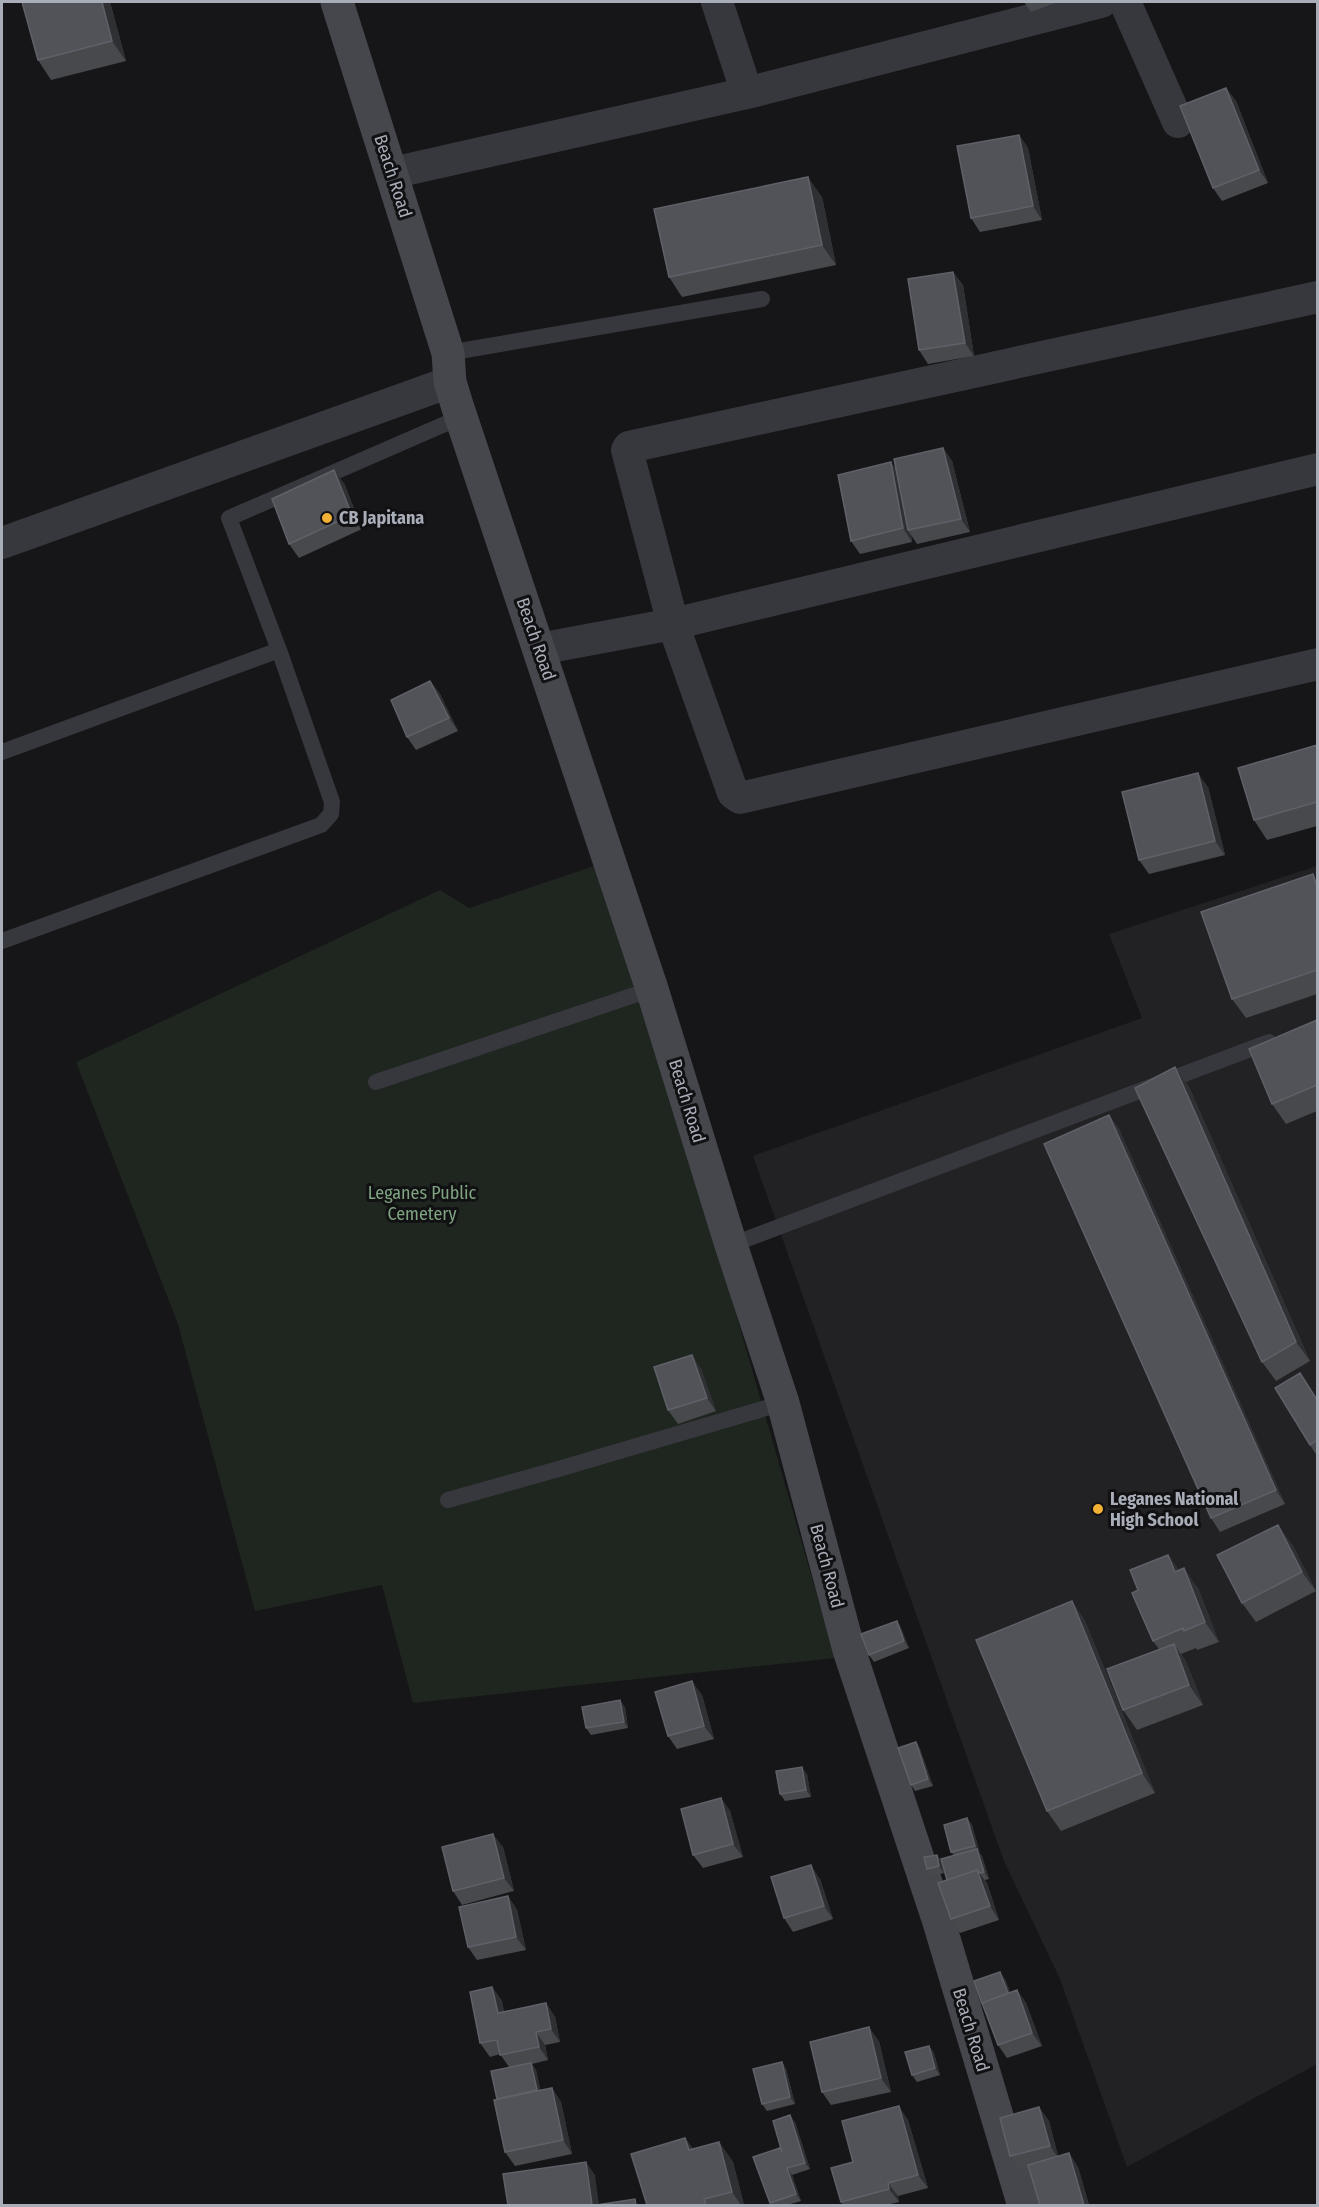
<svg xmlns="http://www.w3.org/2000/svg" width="1319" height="2207" font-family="'Fira Sans Condensed',sans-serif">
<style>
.built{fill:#222225}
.green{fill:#1e261f}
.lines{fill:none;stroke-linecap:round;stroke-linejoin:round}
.service{stroke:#37383d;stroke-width:16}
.minor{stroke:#37383d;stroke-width:32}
.secondary{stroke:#45474d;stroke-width:33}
.wall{fill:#47494d}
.shaded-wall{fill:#2f3033}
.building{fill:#525359;stroke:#5f6168;stroke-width:1.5}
.poi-dot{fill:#f2b134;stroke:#111113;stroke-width:2}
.labels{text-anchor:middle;stroke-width:6;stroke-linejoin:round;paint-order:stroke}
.street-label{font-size:18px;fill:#a8adb8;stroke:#111113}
.poi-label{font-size:18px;font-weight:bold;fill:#a8adb8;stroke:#111113;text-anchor:start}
.park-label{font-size:18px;fill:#7fa381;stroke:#111113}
</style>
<rect width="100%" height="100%" fill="#161618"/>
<!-- built -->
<path class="built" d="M1317 866V2064L1127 2167 1060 1979 1004 1861 753 1156 1142 1018 1109 934Z"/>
<!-- green -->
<path class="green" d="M606 862 835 1658 413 1703 382 1585 255 1611 178 1324 76 1062 440 890 469 908Z"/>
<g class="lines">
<!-- service -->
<path class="service" d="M448 353 762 299
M2 752 279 650
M2 941 321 825 331 814 332 802 279 650 229 518 461 417
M376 1082 652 989
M731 1245 1269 1042
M448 1500 555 1470 783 1403"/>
<!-- minor -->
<path class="minor" d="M717 2 747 93
M1125 2 1178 122
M392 173 747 93 1101 2
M1318 297 629 447 627 450 673 624 733 793 740 798 1318 664
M2 543 450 382
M539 649 673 624 1318 469"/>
<!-- secondary -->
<path class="secondary" d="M337 2 448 353 450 382 458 408 652 989 731 1245 783 1403 849 1650 938 1919 1024 2206"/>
</g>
<!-- wall -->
<path class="wall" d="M22 2H110L126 61 51 80 38 60Z
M1024 2H1058L1031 12Z
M1226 88 1236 101 1268 183 1222 201 1213 188Z
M1019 135 1028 148 1042 220 980 232 971 218Z
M822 197 836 265 682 297 669 277Z
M953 272 963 285 974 356 928 364 919 350Z
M943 448 952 461 970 532 917 544 911 535 912 542 860 554 851 541 895 468Z
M344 483 362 529 299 558 289 544Z
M430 681 440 694 458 731 416 750 407 737Z
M1317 745V826L1267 840 1254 820Z
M1208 787 1225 855 1149 874 1139 860Z
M1317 880V994L1246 1018 1232 999Z
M1317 1020V1111L1286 1124 1272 1104Z
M1175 1067 1189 1087 1310 1361 1276 1381 1262 1362Z
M1109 1115 1119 1129 1285 1504 1220 1532 1211 1518Z
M692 1355 701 1369 716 1411 678 1424 668 1410Z
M1317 1398V1456L1310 1445Z
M1292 1544 1316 1591 1256 1622 1242 1603Z
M1168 1555 1179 1570 1198 1588 1219 1642 1197 1650 1196 1648 1181 1654 1187 1664 1203 1705 1137 1730 1123 1710 1159 1649 1153 1641 1138 1590Z
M1072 1601 1085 1621 1155 1793 1061 1831 1047 1811Z
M897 1621 901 1628 909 1648 874 1662 869 1655Z
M702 1695 714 1739 677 1749 668 1736Z
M625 1707 628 1728 591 1735 586 1728Z
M916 1742 920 1749 933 1786 915 1791 911 1785Z
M807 1774 811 1797 785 1801 780 1794Z
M721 1798 730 1811 743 1857 703 1868 693 1855Z
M967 1818 972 1825 979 1853 982 1856 989 1879 985 1880 987 1883 999 1920 960 1933 951 1919 947 1880 942 1862 944 1873 932 1876 927 1869 937 1855 942 1862 954 1855 951 1852Z
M503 1847 514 1891 462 1905 453 1891Z
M820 1879 833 1919 793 1932 784 1918Z
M508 1896 517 1910 526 1950 477 1960 468 1947Z
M1005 1979 1010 1992 1017 1990 1026 2003 1042 2046 1007 2058 998 2045Z
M492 1987 502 2001 504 2012 546 2003 555 2017 560 2042 545 2045 548 2060 532 2064 536 2070 540 2090 552 2088 561 2102 572 2154 515 2166 505 2152 498 2099 509 2067 500 2054 490 2057 480 2043Z
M879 2041 891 2092 831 2105 822 2092Z
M929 2046 934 2053 940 2075 917 2082 912 2075Z
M782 2062 786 2069 795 2104 767 2111 762 2104Z
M1039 2107 1049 2121 1058 2156 1069 2153 1078 2167 1089 2205H1040L1029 2168 1020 2170 1010 2156Z
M908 2120 928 2188 898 2196 899 2202 886 2205H843L841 2202 853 2162Z
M795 2122 810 2169 792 2175 801 2201 787 2205H771L770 2203 782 2152Z
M685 2138 693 2149 719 2142 733 2162 744 2205H647Z"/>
<!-- shaded-wall -->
<path class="shaded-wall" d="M102 2H110L126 61 112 41Z
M1226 88 1236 101 1268 183 1259 170Z
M1019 135 1028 148 1042 220 1033 206Z
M808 177 822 197 836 265 822 245Z
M953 272 963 285 974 356 965 343Z
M943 448 952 461 970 532 961 519Z
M891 462 900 475 908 530 911 535 912 542 903 528Z
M334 470 344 483 362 529 352 515Z
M430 681 440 694 458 731 449 718Z
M1198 773 1208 787 1225 855 1215 841Z
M1175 1067 1189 1087 1310 1361 1296 1342Z
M1109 1115 1119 1129 1285 1504 1276 1490Z
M692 1355 701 1369 716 1411 707 1398Z
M1300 1373 1317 1398V1400Z
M1278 1525 1292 1544 1316 1591 1302 1572Z
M1168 1555 1182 1574 1175 1572Z
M1184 1568 1198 1588 1219 1642 1205 1622Z
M1072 1601 1085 1621 1155 1793 1142 1773Z
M897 1621 901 1628 909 1648 904 1641Z
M1174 1644 1187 1664 1203 1705 1189 1685Z
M692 1681 702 1695 714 1739 704 1726Z
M620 1700 625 1707 628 1728 624 1722Z
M916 1742 920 1749 933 1786 928 1779Z
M802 1767 807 1774 811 1797 806 1790Z
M721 1798 730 1811 743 1857 733 1844Z
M967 1818 972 1825 980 1852 975 1846Z
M493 1834 503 1847 514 1891 504 1878Z
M977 1849 982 1856 989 1879 984 1872Z
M937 1855 942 1862 944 1873 939 1866Z
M811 1865 820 1879 833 1919 824 1906Z
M977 1870 987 1883 999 1920 990 1906Z
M508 1896 517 1910 526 1950 516 1937Z
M1000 1972 1005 1979 1014 2001 1009 1994Z
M492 1987 502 2001 507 2027 498 2013Z
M1017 1990 1026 2003 1042 2046 1032 2033Z
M546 2003 555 2017 560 2042 551 2029Z
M869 2027 879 2041 891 2092 881 2078Z
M536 2032 545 2045 548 2060 539 2047Z
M929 2046 934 2053 940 2075 935 2068Z
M782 2062 786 2069 795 2104 790 2097Z
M531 2063 536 2070 542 2097 537 2090Z
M552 2088 561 2102 572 2154 563 2140Z
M899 2106 908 2120 928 2188 918 2175Z
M1039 2107 1049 2121 1059 2159 1050 2146Z
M790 2115 795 2122 810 2169 805 2163Z
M685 2138 699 2157 689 2150Z
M719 2142 733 2162 744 2205H741L732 2192Z
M1069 2153 1078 2167 1089 2205H1084Z
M586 2162 595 2175 599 2205H592Z
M787 2168 792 2175 801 2201 796 2194Z
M888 2183 898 2196 899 2202 889 2189Z"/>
<!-- building -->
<path class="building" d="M22 2H102L112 41 38 60Z
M1226 88 1259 170 1213 188 1180 106Z
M1019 135 1033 206 971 218 957 146Z
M808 177 822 245 669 277 654 209Z
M953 272 965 343 919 350 908 279Z
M943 448 961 519 908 530 894 459Z
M891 462 903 528 851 541 838 475Z
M334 470 352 515 289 544 272 499Z
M430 681 449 718 407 737 391 700Z
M1317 745V802L1254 820 1238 768Z
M1198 773 1215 841 1139 860 1122 792Z
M1313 874 1317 886V970L1232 999 1201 912Z
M1317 1020V1085L1272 1104 1249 1049Z
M1175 1067 1296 1342 1262 1362 1135 1088Z
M1109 1115 1276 1490 1211 1518 1044 1144Z
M692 1355 707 1398 668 1410 654 1367Z
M1300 1373 1317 1400V1440L1310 1445 1275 1388Z
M1278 1525 1302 1572 1242 1603 1217 1555Z
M1168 1555 1175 1572 1184 1568 1205 1622 1184 1631 1183 1628 1153 1641 1132 1593 1138 1590 1130 1570Z
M1072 1601 1142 1773 1047 1811 976 1640Z
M897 1621 904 1641 869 1655 861 1634Z
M1174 1644 1189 1685 1123 1710 1107 1669Z
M692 1681 704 1726 668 1736 655 1692Z
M620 1700 624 1722 586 1728 582 1707Z
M916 1742 928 1779 911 1785 898 1748Z
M802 1767 806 1790 780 1794 776 1771Z
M721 1798 733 1844 693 1855 681 1809Z
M967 1818 975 1846 951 1852 944 1825Z
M493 1834 504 1878 453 1891 442 1847Z
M977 1849 984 1872 980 1873 977 1870 947 1880 941 1859Z
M937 1855 939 1866 927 1869 924 1857Z
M811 1865 824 1906 784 1918 771 1877Z
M977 1870 990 1906 951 1919 938 1883Z
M508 1896 516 1937 468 1947 459 1907Z
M1000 1972 1008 1993 982 2003V2004L974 1981Z
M492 1987 498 2013 546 2003 551 2029 536 2032 539 2047 500 2055 497 2040 480 2043 470 1992Z
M1017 1990 1032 2033 998 2045 982 2003Z
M869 2027 881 2078 822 2092 810 2042Z
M929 2046 935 2068 912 2075 905 2052Z
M782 2062 790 2097 762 2104 753 2069Z
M531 2063 537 2090 497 2099 491 2071Z
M552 2088 563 2140 505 2152 494 2100Z
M899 2106 918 2175 888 2183 889 2189 841 2202 831 2168 853 2162 842 2121Z
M1039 2107 1050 2146 1010 2156 1000 2118Z
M790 2115 805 2163 787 2168 796 2194 770 2203 753 2157 780 2148 782 2152 773 2121Z
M685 2138 689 2150 719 2142 732 2192 704 2199 706 2205H647L631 2154Z
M1069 2153 1084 2205H1040L1028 2165Z
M586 2162 592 2205H508L503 2174Z
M635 2199 636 2205H596Z"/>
<!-- markers -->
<g class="poi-dot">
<circle cx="327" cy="518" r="6"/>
<circle cx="1098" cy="1509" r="6"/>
</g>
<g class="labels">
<!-- street labels -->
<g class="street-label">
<text transform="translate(393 176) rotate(72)" y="6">Beach Road</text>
<text transform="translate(536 639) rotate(71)" y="6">Beach Road</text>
<text transform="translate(687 1101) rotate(73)" y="6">Beach Road</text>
<text transform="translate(827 1566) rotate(75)" y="6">Beach Road</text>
<text transform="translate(971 2030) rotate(73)" y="6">Beach Road</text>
</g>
<!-- poi labels -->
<g class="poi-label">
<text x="339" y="524">CB Japitana</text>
<text x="1110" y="1505">Leganes National<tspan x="1110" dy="21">High School</tspan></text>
</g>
<!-- park labels -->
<g class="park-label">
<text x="422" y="1199">Leganes Public<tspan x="422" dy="21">Cemetery</tspan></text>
</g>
</g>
<!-- border -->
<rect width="1319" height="2207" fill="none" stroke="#a8adb8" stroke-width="6"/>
</svg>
